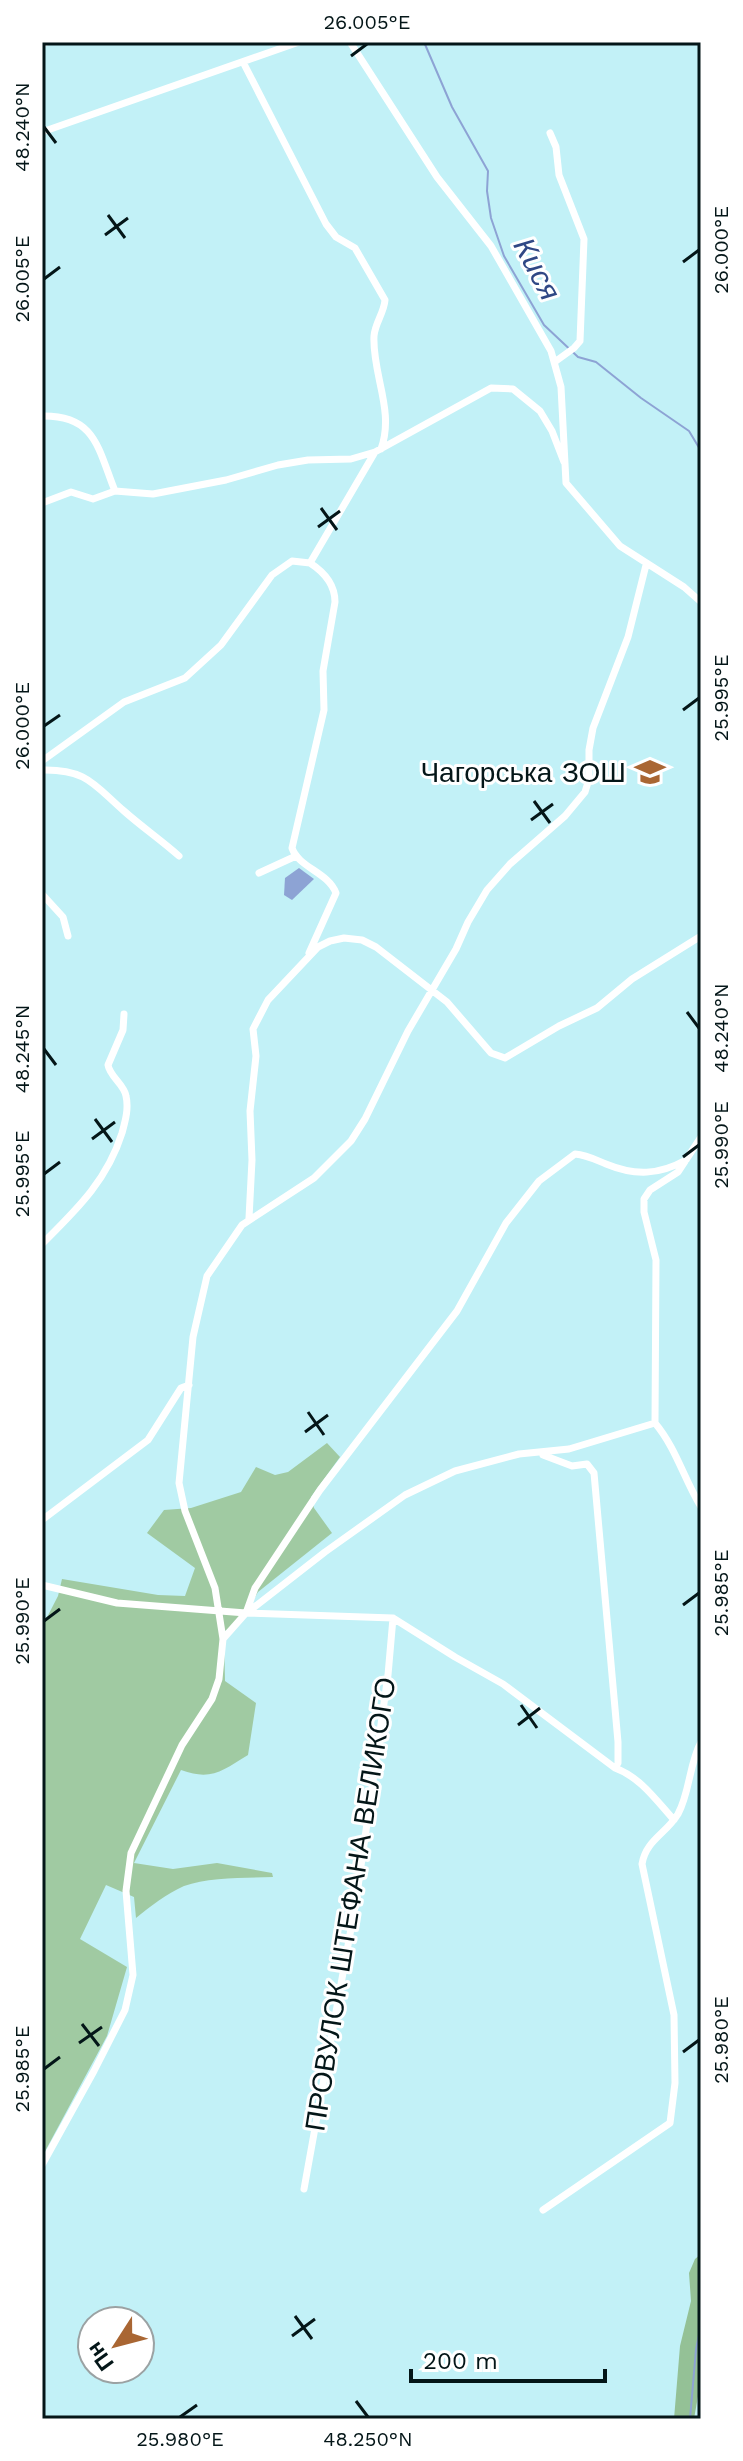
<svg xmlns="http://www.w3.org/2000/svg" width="743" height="2461" font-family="'Work Sans',sans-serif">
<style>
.green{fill:#a0caa2}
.forest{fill:#94c196}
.water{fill:#8da3d4}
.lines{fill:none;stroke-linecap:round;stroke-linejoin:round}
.stream{stroke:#8da3d4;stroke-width:2}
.minor{stroke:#fff;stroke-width:7}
.ticks{fill:none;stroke:#041618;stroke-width:3}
.labels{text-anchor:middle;stroke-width:6;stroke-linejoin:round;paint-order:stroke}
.poi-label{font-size:28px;fill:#041618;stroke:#fff;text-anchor:end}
.street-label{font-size:28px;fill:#041618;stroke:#fff}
.water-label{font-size:30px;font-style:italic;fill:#304885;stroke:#fff}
.neatline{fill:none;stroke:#041618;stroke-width:3}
.ticks-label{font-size:20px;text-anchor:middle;fill:#041618}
</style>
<rect width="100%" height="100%" fill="#c2f1f7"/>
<!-- green -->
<path class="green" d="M327 1443 340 1457 311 1497 314 1508 332 1533 258 1592 246 1613 224 1632 225 1681 256 1703 248 1755C222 1771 211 1781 181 1770L134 1863 173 1869 217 1863 272 1873 273 1877C246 1878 208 1877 184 1886 166 1894 151 1906 136 1918L134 1897 106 1885 80 1939 127 1967 107 2036 42 2157V1627L58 1596 62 1579 158 1595 185 1596 195 1568 147 1533 164 1510 191 1508 241 1492 256 1467 275 1475 288 1472Z"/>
<!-- forest -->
<path class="forest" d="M701 2254V2379L694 2419H674L680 2346 691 2301 689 2273 695 2259Z"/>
<!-- water -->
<path class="water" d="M299 868 314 879 292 900 284 895 285 878Z"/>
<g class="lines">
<!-- stream -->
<path class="stream" d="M424 42 452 107 488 171 487 191 491 218 504 256 544 325 578 357 596 362 641 398 689 431 701 451
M701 2269V2277
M690 2419 696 2349 701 2326"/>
<!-- minor -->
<path class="minor" d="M350 42 437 177 491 246 551 351 561 387 566 483 620 546 684 587 701 602
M42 44 47 42
M243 62 326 224 336 237 355 248 385 300C384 313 375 323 374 336 372 374 395 411 381 449
M42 132 299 42
M550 133 556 147 559 175 584 239 580 341 574 348 556 361
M42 416C96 415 98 449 115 491
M42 503 71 492 93 499 115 491 153 494 226 480 278 465 308 460 351 459 375 452
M42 761 124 702 185 678 221 645 272 575 292 561 310 563 375 452 491 388 513 389 540 411 552 431 564 462
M42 770C87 769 94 785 124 811 142 827 161 840 179 856
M259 873 296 856
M42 894 63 917 68 936
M309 953 336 893C328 872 299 868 292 848L324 710 323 671 335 602C335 585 324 572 310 563
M701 1137 678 1172 650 1190 644 1199V1212L656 1260 655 1423C676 1448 684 1479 701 1507
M249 1218 252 1160 250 1111 256 1056 253 1029 268 1000 318 947 330 941 344 938 362 940 376 947 447 1002 491 1053 505 1058 559 1026 597 1008 632 979 701 936
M42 1244C76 1210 107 1181 122 1133 125 1122 129 1109 126 1096 124 1084 110 1077 108 1065L123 1030 124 1014
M543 1455 572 1466 587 1464 594 1473 618 1742V1763L615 1768
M42 1520 148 1440 181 1388 189 1385
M42 1585 117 1603 246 1613 393 1618 455 1657 503 1684 615 1768C640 1777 656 1800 674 1820
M248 1612 325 1552 405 1495 455 1471 519 1454 569 1449 655 1423
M223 1639 246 1613 255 1588 320 1490 457 1311 506 1223 539 1181 575 1154C587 1155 596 1160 606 1164 635 1176 659 1175 686 1160
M42 2165 94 2071 125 2010 133 1975 126 1891 131 1853 182 1745 212 1699 219 1679 223 1639 215 1588 185 1511 179 1483 193 1337 207 1276 242 1225 314 1178 351 1141 365 1119 408 1031 456 949 468 922 487 890 510 864 565 816 585 792 589 779V750L593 728 628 637 646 565
M304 2189 356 1901 388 1675 393 1618
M543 2210 670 2123 675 2083 674 2015 642 1864C646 1840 666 1834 678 1814 690 1792 689 1764 701 1742"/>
</g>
<!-- ticks -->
<path class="ticks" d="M351 56 367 44M44 127 56 143M108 215 125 238M105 235 128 218M683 262 699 250M44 279 60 267M321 508 337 530M318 527 340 511M683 710 699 698M44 726 60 715M534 801 550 823M531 820 553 804M687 1012 699 1028M44 1049 56 1065M95 1119 112 1142M92 1139 115 1122M683 1157 699 1145M44 1174 60 1162M308 1412 324 1435M305 1432 328 1415M683 1605 699 1593M44 1621 60 1609M521 1705 537 1728M518 1725 540 1708M82 2024 99 2046M79 2043 102 2027M683 2052 699 2040M44 2069 60 2057M295 2316 312 2339M292 2336 315 2319M356 2401 368 2417M180 2417 197 2405"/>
<!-- icons -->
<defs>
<g id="school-bare" transform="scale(2.4)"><path d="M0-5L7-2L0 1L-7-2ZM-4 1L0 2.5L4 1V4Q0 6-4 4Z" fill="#a96633" stroke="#fff" stroke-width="2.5" paint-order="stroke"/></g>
</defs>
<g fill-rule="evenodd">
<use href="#school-bare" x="650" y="772"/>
</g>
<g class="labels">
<!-- poi labels -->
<g class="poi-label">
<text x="626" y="782">Чагорська ЗОШ</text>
</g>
<!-- street labels -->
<g class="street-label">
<text transform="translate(350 1904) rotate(-81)" y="10">ПРОВУЛОК ШТЕФАНА ВЕЛИКОГО</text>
</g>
<!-- water labels -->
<g class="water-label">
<text transform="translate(537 269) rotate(62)" y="10">Кися</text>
</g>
</g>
<!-- border -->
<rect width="743" height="2461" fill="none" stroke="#ffffff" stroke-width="88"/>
<!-- north arrow -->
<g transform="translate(116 2345) rotate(234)"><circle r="38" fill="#ffffff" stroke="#9ba2a3" stroke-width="2"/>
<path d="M0-6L14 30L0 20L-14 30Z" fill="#a96633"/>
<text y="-12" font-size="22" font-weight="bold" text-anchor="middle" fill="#041618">Пн</text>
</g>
<!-- scale -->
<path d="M411 2369v12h194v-12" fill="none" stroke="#041618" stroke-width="4"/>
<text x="423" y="2369" font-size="24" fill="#041618" stroke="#ffffff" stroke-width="6" paint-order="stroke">200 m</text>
<rect x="44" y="44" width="655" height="2373" class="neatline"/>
<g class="ticks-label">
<text x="367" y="29">26.005°E</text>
<text transform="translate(22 127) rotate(-90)" y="7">48.240°N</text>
<text transform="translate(721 250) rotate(-90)" y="7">26.000°E</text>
<text transform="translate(22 279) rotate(-90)" y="7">26.005°E</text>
<text transform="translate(721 698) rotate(-90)" y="7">25.995°E</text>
<text transform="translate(22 726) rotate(-90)" y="7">26.000°E</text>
<text transform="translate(721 1028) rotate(-90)" y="7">48.240°N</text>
<text transform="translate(22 1049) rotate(-90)" y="7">48.245°N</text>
<text transform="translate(721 1145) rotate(-90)" y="7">25.990°E</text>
<text transform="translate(22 1174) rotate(-90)" y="7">25.995°E</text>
<text transform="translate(721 1593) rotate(-90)" y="7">25.985°E</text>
<text transform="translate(22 1621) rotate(-90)" y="7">25.990°E</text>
<text transform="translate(721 2040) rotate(-90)" y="7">25.980°E</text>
<text transform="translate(22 2069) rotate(-90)" y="7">25.985°E</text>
<text x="180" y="2446">25.980°E</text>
<text x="368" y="2446">48.250°N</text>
</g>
</svg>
